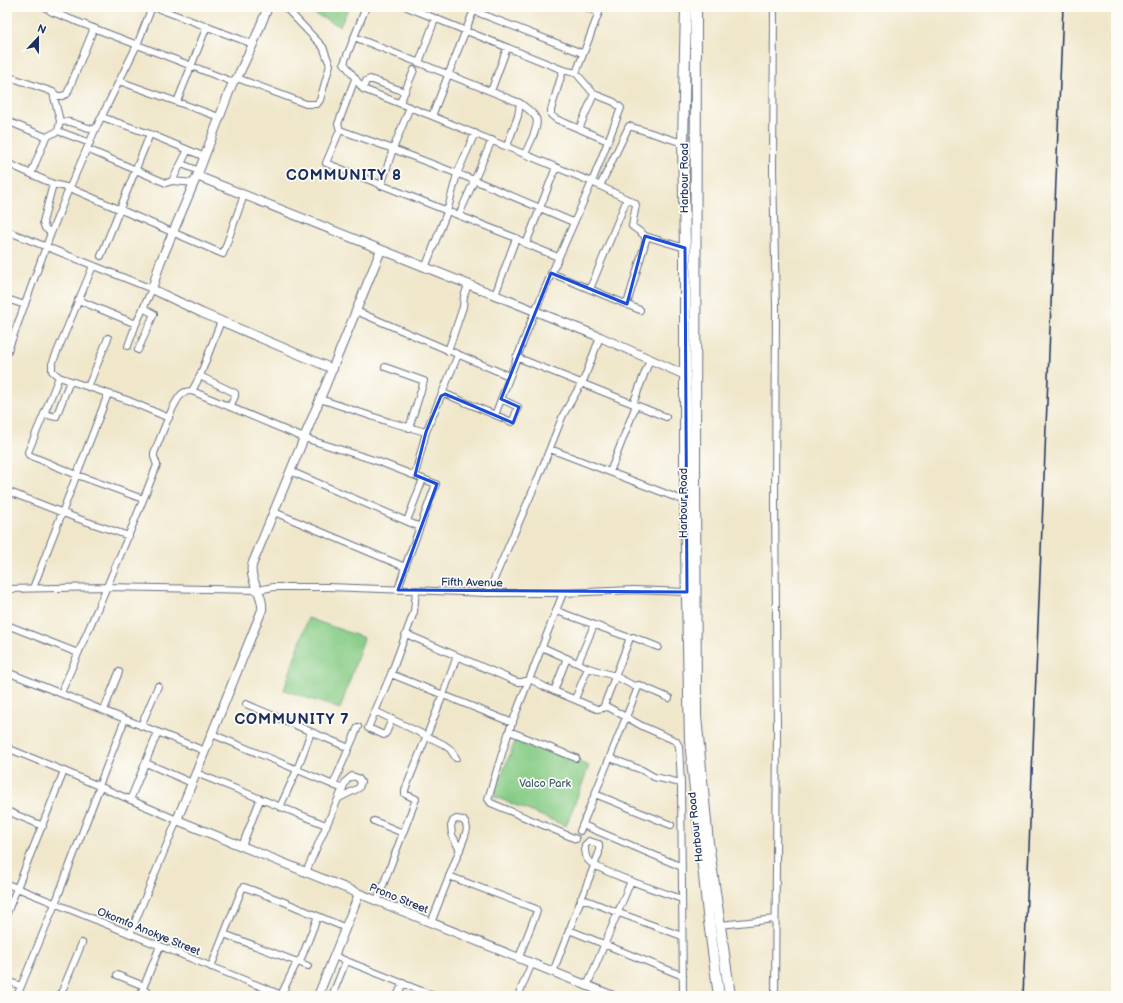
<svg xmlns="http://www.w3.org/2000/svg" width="1123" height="1003" font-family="'Balsamiq Sans',sans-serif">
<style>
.green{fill:#87cc86;stroke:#517e72}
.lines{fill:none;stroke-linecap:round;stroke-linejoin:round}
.minor-casing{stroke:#666f84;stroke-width:8}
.tertiary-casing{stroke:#666f84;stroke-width:10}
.trunk-casing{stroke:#666f84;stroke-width:12}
.minor{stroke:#fff;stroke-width:6}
.tertiary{stroke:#fff;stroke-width:8}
.trunk{stroke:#fff;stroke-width:10}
.rail{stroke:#1b2f5e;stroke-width:1.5}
.marked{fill:none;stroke:#1d4ed8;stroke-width:3;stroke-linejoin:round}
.labels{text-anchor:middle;stroke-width:3.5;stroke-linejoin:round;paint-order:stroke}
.street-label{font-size:11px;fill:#1b2f5e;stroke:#fdfcf7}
.park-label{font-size:11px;fill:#3b5e6a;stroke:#fdfcf7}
.district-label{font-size:15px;font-weight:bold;letter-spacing:1px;fill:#1b2f5e;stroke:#fdfcf7}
</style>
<rect width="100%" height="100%" fill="#fdfcf7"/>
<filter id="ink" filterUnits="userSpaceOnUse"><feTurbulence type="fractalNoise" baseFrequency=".025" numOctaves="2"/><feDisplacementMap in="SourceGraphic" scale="8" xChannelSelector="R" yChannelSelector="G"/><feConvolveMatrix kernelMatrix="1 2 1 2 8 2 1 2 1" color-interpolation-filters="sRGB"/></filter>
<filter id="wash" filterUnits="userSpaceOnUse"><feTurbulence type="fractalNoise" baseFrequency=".012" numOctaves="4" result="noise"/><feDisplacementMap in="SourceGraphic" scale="16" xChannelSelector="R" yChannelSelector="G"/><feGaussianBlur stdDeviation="0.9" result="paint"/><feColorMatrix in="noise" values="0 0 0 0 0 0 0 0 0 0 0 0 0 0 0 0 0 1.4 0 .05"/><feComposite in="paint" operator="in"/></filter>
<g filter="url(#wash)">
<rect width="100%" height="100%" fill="#f0e7cb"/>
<!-- green -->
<path class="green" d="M300 7H349L340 26Z
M308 618 364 638 340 709 284 690Z
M517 737 589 766 566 826 493 796Z"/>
</g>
<g filter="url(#ink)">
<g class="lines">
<!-- minor casing -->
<g class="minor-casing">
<path id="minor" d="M45 7 52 12 233 82
M154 7 253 44
M366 7 344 63 363 89 432 116
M407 7 563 70 576 73 594 94 614 102 621 108 592 182 635 203 636 205 632 226 644 235 646 240 627 304
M475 7 432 116 592 182 535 311 495 415
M586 7 599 13
M774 7 773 169 776 307 775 501 777 727 775 996
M474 11 582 53
M354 37 520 103
M419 63 435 19
M563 70 551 110V115L556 119 608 141
M576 73 601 7
M7 76 53 92 57 96H62L67 94 94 28
M237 78 306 104H317L320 100 330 65 323 47 285 7
M355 79 338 124 340 130 326 163 516 238 526 244 558 257
M119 81 219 117
M363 89 366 81 370 79 405 92
M491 91 507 48
M53 93 60 121
M177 102 207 26
M400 103 414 70
M102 117 150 134 205 157
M7 121 46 137 58 131 90 143
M579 129 594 94
M340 130 393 149 474 180 573 222
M58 131 60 121 70 122 95 130
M507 146 518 116 520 103C525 107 533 112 536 118 540 126 528 146 525 154
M87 149 166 183 172 181 194 183
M7 163 53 184 70 188 223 254 244 195
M182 164 199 171
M31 174 46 137
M172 181 188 150
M381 186 393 149 410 107
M600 186 629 126 683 143
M459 215 492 140
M7 231 152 289 136 324 128 346
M51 233 45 228 43 222 53 184
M645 236 685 248
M526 244 556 167
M101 256 150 134
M93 266 52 364V371L59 377 127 400 169 418
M425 268 447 212 457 174 475 133
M551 273 640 310
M590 289 627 199
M495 295 516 238
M7 299 25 305
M78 300 136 324
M356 311 509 376
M138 350 154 314 143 308
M448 351 463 307 464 296 468 285
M7 353 51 233 66 196 95 130 137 45 152 7
M516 357 666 417
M385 367 424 381 409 428
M200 376 235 393V396L230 407
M59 377 44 414 56 417 70 381
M88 387 108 338
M192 391 200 376 221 321
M443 393 512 422 513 421 518 407 501 399
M320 399 389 422 426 432
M633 404 650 359
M44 414 28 452 29 455 77 475 143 499
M550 449 685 501
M290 471 420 527
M610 472 636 405
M415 475 426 432 458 355
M7 491 76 518 129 536
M274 512 405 567
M407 521 423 479
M33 588 108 394
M7 589 107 587 257 590 274 587H328L488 593H563L633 590 687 592
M488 593 537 481 563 415 584 379 600 337
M563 593 509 731 488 799 491 803 576 839
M557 611 630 638 633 637 658 647
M7 625 78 653
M406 634 517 682H522L530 679 545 687 597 709 608 707 642 726 676 741 679 746 681 783
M542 647 588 668 615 676 634 686 639 685 669 698
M578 663 594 625
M7 672 205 751
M391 674 513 723
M554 691 567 658
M61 693C94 617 127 542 157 465L154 457V453C160 440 173 400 183 393 186 391 189 391 192 391L304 438 377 461 436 484 405 567 398 590
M575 699 588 668
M246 704 349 748
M603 708 630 638
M104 710 119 672
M375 711 443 744 450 749 456 758
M392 719 386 733 384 735 368 728 391 674 414 612 416 590
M141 726 158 686
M509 731 576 758
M212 734 343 789
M7 748 64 771 177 820 130 934
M610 758 642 770 654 777 681 783 683 996
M146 763 192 783
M196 773 326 825
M333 785 358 727
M99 786 125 719
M595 794 671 825
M130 800 158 732
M280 807 297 770 311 732
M7 811 43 826
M374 821 403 833
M583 825 682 867
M580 831 639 685
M242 846 260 800
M306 872 346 781 352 776 358 778 361 782 359 788 339 798
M449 876 536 909 537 911 519 957
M7 884 284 996
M581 898 619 913 682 936
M377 901 416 799 405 794V790L443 695 457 656
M7 913 64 771
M431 923 465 836 467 829 466 824 463 820 456 819 453 821 451 826 452 835 460 850
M720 925 775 919
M569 930 683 976
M224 934 308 966
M334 956 434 996
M211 967 242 889 244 887 282 901 346 928
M553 972 599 853V844L589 841 585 845C585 850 585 857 588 860 596 871 665 893 682 899
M117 975 144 986
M7 981 21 986
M587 986 631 881
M143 990 157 996
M281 995 297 962 301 959 318 916
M17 996 55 904 100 786
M60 996 82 943
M140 996 160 946
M332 996 346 961
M397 996 403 983
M518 996 532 963"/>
</g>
<!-- tertiary casing -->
<g class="tertiary-casing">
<path id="tertiary" d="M268 7 253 44 237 78 233 82 199 171 160 263 152 289 202 313 333 369
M197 176 600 337 685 375
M381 250 252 565C249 582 264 594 262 610L177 820 613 996
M318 996 359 894"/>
</g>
<!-- trunk casing -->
<g class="trunk-casing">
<path id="trunk" d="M686 7 683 143 685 248V501L690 741 708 914 719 996
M696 7 695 472 696 716 708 843 730 996"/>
</g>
<!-- minor -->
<use href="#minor" class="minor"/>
<!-- tertiary -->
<use href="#tertiary" class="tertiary"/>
<!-- trunk -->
<use href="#trunk" class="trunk"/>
<!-- rail -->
<path class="rail" d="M1023 996 1063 7"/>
</g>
</g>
<!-- marked area -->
<path class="marked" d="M645 236 685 248 687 592 398 590 437 484 415 475 426 432 441 396 445 394 513 423 519 407 501 399 551 273 627 304Z"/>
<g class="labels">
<!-- street labels -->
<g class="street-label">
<text transform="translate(684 178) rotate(-90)" y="4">Harbour Road</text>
<text transform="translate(683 503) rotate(-90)" y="4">Harbour Road</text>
<text transform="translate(472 582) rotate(1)" y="4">Fifth Avenue</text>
<text transform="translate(695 827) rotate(-96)" y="4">Harbour Road</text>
<text transform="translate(399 898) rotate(22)" y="4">Prono Street</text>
<text transform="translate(149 931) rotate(22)" y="4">Okomfo Anokye Street</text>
</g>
<!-- park labels -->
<g class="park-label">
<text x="545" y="787">Valco Park</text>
</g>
<!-- district labels -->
<g class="district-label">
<text x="344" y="180">COMMUNITY 8</text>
<text x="292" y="724">COMMUNITY 7</text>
</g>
</g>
<!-- margin -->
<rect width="1123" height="1003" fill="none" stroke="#fdfcf7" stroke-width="24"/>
<!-- north arrow -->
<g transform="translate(38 38) rotate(22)" stroke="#fdfcf7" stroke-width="3" paint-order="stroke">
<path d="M0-3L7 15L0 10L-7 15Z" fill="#1b2f5e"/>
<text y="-6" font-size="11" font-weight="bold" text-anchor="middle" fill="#1b2f5e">N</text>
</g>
</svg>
